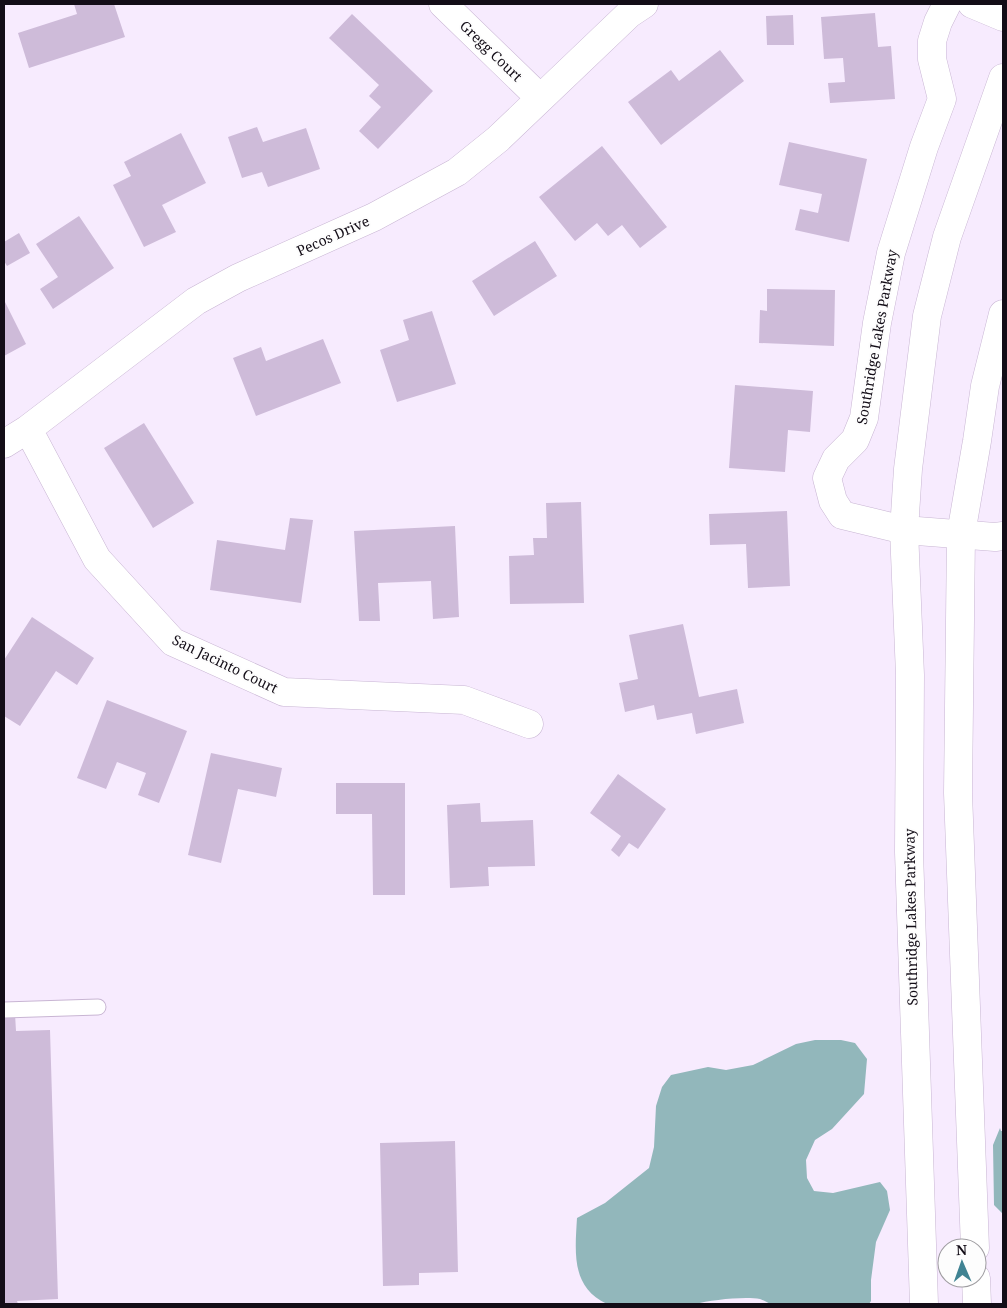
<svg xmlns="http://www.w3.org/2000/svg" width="1007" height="1308" font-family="'Noto Serif',serif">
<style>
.water{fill:#92b7bb}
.building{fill:#cebbd9}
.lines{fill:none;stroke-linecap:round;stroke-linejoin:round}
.service-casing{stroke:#c8b5d3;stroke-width:17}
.minor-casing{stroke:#c8b5d3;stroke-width:29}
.tertiary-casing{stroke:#c8b5d3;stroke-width:29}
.service{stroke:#fff;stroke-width:15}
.minor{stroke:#fff;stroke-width:28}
.tertiary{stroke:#fff;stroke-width:28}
.labels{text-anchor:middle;stroke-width:4;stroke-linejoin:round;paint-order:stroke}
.street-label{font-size:14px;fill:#130d17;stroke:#fdfdfd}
</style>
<rect width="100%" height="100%" fill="#f7ebfe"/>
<!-- water -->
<path class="water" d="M815 1040H841L855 1043 867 1059 864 1094 832 1129 815 1140 806 1160 807 1178 814 1191 833 1193 880 1182 887 1191 890 1210 876 1242 871 1280V1301L869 1304H771C768 1303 763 1300 760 1299 745 1296 710 1300 695 1304H607C571 1287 575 1253 577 1218L605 1203 649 1168 654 1147 656 1106 662 1087 671 1075 708 1067 726 1070 753 1065 796 1044Z
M1000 1128 1001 1131H1003V1214L994 1205 993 1145Z"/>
<!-- building -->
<path class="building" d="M74 4H114L125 37 29 68 18 33 77 14Z
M875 13 878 47 891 46 895 99 830 103 828 83 845 82 843 58 824 59 821 17Z
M352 14 433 91 378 149 359 131 381 107 369 96 379 85 329 38Z
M793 15 794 45H767L766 16Z
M720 50 744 81 661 145 628 102 671 70 679 81Z
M257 127 263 142 306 128 320 169 268 187 262 172 242 178 228 137Z
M181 133 206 183 162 205 176 232 144 247 113 185 131 176 124 162Z
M789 142 867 159 849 242 795 230 800 209 818 213 822 194 779 185Z
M602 146 667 227 640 248 622 225 608 236 597 223 575 241 539 197Z
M79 216 114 268 53 309 40 289 58 277 36 244Z
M19 233 30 253 7 266 4 261V242Z
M535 241 557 276 494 316 472 281Z
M767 289 835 290 834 346 759 343 760 310 767 311Z
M4 300 26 344 4 356Z
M432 311 456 384 397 402 380 350 409 340 403 320Z
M323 339 341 383 256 416 233 358 261 347 266 361Z
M735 385 813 391 810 432 788 430 785 472 729 468Z
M144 423 194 503 153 528 104 448Z
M581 502 584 603 510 604 509 556 534 555 533 538H547L546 503Z
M787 511 790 586 748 588 746 544 710 545 709 514Z
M290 518 313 520 301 603 210 590 217 540 285 550Z
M455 526 459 617 433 619 431 581 378 583 380 621H359L354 531Z
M32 617 94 658 77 685 56 671 20 726 4 716V660Z
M683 624 699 697 737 689 744 723 696 734 692 713 657 720 654 705 625 712 619 683 638 679 629 635Z
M107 700 187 731 159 803 138 795 146 773 117 762 106 789 77 778Z
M211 753 282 768 276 797 238 789 221 863 188 855Z
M618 774 666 809 638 849 629 843 619 857 611 850 621 836 590 813Z
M336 783H405V895H373L372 814H336Z
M480 803 481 822 533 820 535 866 488 867 489 886 450 888 447 805Z
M4 1014H15L16 1031 50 1030 58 1299 17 1301 18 1304H4Z
M455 1141 458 1272 419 1273V1285L383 1286 380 1143Z"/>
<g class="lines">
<!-- service casing -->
<g class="service-casing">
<path id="service" d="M4 1010 98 1007"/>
</g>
<!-- minor casing -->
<g class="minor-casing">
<path id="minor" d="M443 4 540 98
M947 4 938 22 932 41V59L942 99 924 147 891 253 877 323 864 418 855 440 836 459 827 478 833 501 842 515 904 530 995 537 1003 536
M972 4 1003 17
M28 429 97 559 173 642 284 692 464 700 529 724
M4 444 28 429 196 301 238 278 374 217 457 172 498 139 629 14 644 4"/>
</g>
<!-- tertiary casing -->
<g class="tertiary-casing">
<path id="tertiary" d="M975 1248 958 793 961 534 977 441 985 386 1003 314
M976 1278 977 1304
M924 1304 909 852 910 675 904 530 908 469 927 316 947 237 1003 78"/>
</g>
<!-- service -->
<use href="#service" class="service"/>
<!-- minor -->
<use href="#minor" class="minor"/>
<!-- tertiary -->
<use href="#tertiary" class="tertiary"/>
</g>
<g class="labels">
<!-- street labels -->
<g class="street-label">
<text transform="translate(491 51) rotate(44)" y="5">Gregg Court</text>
<text transform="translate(333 236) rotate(-24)" y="5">Pecos Drive</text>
<text transform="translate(877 337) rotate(-80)" y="5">Southridge Lakes Parkway</text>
<text transform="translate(225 664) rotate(26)" y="5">San Jacinto Court</text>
<text transform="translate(911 917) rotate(-91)" y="5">Southridge Lakes Parkway</text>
</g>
</g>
<!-- border -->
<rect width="1007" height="1308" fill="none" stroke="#130d17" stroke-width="10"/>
<!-- north arrow -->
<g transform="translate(962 1263) rotate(358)"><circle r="24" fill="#fdfdfd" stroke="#9f9da1"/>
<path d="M0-4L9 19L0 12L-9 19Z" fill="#408393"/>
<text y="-8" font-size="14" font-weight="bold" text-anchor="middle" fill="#130d17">N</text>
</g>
</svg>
